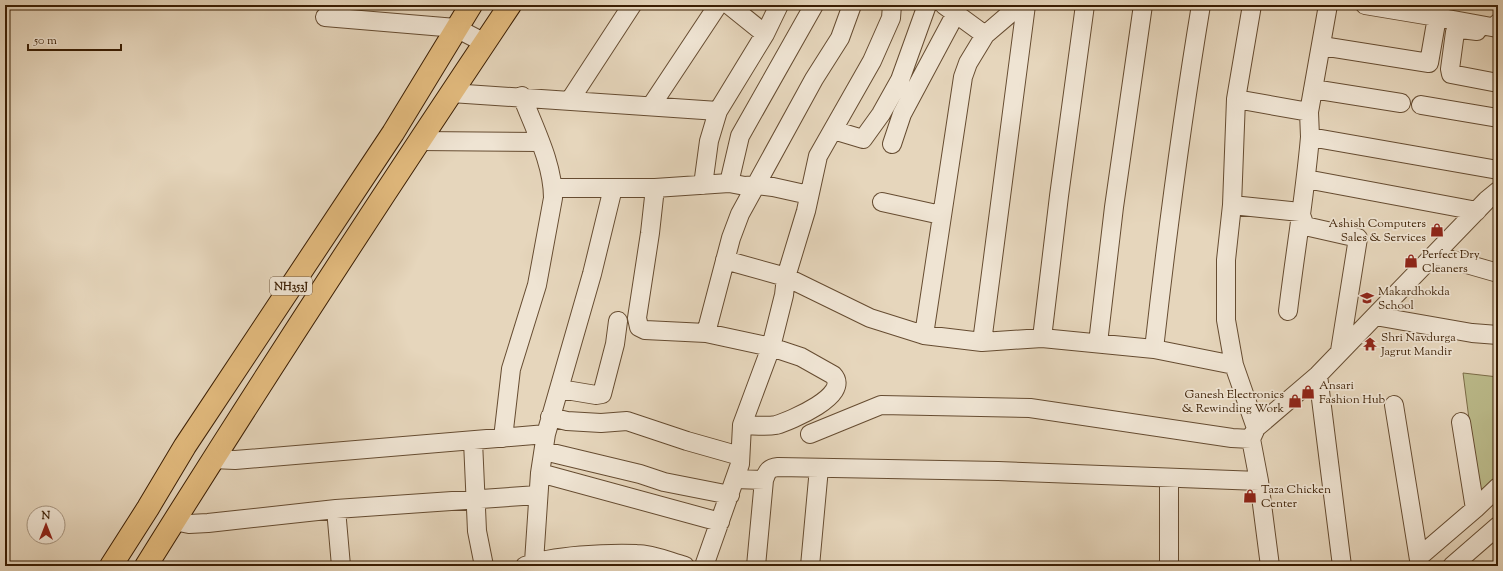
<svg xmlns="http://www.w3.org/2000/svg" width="1503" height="571" font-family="'Sorts Mill Goudy',serif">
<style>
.green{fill:#bcbc8c;stroke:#7c6d48}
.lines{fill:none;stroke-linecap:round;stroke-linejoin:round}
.minor-casing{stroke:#664c31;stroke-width:20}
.highway-casing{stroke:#3b1e03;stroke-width:24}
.minor{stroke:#efe4d3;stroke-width:18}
.highway{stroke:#e3bb7e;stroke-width:22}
.labels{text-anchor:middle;stroke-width:3.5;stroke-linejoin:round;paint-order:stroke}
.shield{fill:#efe4d3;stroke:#715941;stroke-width:1}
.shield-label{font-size:11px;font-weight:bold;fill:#3b1e03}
.poi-label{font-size:12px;fill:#3b1e03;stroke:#efe4d3;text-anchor:start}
</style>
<rect width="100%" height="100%" fill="#e6d6bc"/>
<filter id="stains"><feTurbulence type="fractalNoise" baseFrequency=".005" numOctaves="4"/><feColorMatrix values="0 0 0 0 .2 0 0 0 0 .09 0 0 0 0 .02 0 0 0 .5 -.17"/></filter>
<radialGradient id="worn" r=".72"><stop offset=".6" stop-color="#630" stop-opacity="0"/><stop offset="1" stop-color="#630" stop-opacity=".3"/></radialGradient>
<!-- green -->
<path class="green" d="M1463 373 1498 377V479L1479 496Z"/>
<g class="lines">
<!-- minor casing -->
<g class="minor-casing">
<path id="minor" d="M729 5 765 34
M944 5 985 35
M1252 5 1236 99 1232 205 1226 260V320L1234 365 1256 428
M1328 5 1309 112 1310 137 1498 170
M1365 5 1437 17
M325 17 456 28 485 43
M1477 31 1461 29 1455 32 1450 69 1451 74 1498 83
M1322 46 1429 63 1437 17 1497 28 1498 23
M1313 89 1401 103
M451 93 718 111 765 34 779 5
M1236 99 1309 112
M570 100 632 5
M1421 105 1498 118
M651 106 718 5
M833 130 863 139 881 114 900 80 927 5
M419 141 539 142
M892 144 902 114 956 13
M1306 179 1477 211
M729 183 740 136 814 5
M703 185 709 141 718 111
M553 188H613
M655 188 650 233 637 318 639 327 645 330 706 333
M882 202 941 215
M1232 205 1300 212 1305 226 1358 238 1340 351
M1435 255 1498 273
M725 260 786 277 870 318 924 335 982 342 1042 338 1154 349 1234 365
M1288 311C1295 253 1305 195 1310 137
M1375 316 1472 333 1498 335
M924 335 963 77 968 63 985 35 1020 5
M1042 338 1059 196 1085 5
M982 342 1026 5
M1098 343 1114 207 1143 5
M1154 349C1167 234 1182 119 1201 5
M1318 375 1342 566
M560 389 596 395 602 394 615 344 618 321
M1394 405 1420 566
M550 417 567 421 601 423 627 421 687 441 740 456
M742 425C753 425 765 427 776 425 790 421 852 395 833 375L801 357 771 347 706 333 731 238 740 214 814 79 840 38 852 5
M810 434 881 405 1030 408 1232 438 1251 439
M503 438 511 369 537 285 553 198C553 163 534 128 522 96
M473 441 477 531 484 566
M544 451 640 474 664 482 730 495
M212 459 235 460 546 434
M540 473 720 522
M735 479 764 480C767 472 768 468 778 467L998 471 1259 481
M1169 487V566
M336 509 341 566
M1475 509 1498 487
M174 521 189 524 208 523 336 509 538 495
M1419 557 1475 509 1461 422
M534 562 540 473 546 434 592 274 613 188H655L729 183 745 186 757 185 773 187 809 195
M525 566C553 555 608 553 637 554 653 554 670 562 685 566
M704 566 740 464 742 425 771 347 784 295 786 277 806 211 818 156 872 61 891 18 892 5
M756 566 764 480
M810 566 819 468
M1270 566 1259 481 1251 439 1256 428 1318 375 1487 200 1498 191
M1452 566 1498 526"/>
</g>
<!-- highway casing -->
<g class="highway-casing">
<path id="highway" d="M111 566 148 508 185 446 393 133 471 5
M146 566C264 377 386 190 510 5"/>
</g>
<!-- minor -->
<use href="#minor" class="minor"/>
<!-- highway -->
<use href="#highway" class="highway"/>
</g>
<!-- icons -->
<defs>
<g id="shop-bare" transform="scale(1.08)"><path d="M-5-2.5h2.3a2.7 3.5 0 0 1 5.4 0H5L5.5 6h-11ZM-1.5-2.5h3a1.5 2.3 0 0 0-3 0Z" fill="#8f2418" stroke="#efe4d3" stroke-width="2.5" paint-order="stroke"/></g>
<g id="school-bare" transform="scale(1.08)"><path d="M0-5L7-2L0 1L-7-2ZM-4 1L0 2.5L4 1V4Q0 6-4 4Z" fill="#8f2418" stroke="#efe4d3" stroke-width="2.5" paint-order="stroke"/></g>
<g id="temple-bare" transform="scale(1.08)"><path d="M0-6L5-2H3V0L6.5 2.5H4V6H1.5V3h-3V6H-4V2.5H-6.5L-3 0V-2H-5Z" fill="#8f2418" stroke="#efe4d3" stroke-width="2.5" paint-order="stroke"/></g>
</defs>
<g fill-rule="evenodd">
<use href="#shop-bare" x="1437" y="230"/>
<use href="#shop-bare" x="1411" y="261"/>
<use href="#school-bare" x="1367" y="298"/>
<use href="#temple-bare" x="1370" y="344"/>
<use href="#shop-bare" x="1308" y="392"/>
<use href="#shop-bare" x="1295" y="401"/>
<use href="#shop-bare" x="1250" y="496"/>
</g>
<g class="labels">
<!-- shield labels -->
<rect class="shield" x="270" y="277" width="42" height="18" rx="3"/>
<g class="shield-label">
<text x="291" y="290">NH353J</text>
</g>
<!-- poi labels -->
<g class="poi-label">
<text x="1426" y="227" text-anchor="end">Ashish Computers<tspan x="1426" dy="14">Sales &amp; Services</tspan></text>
<text x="1422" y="258">Perfect Dry<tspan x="1422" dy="14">Cleaners</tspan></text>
<text x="1378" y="295">Makardhokda<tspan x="1378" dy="14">School</tspan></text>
<text x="1381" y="341">Shri Navdurga<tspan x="1381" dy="14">Jagrut Mandir</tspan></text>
<text x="1319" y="389">Ansari<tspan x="1319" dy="14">Fashion Hub</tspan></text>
<text x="1284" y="398" text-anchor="end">Ganesh Electronics<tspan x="1284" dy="14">&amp; Rewinding Work</tspan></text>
<text x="1261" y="493">Taza Chicken<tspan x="1261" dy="14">Center</tspan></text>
</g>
</g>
<!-- margin -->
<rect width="1503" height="571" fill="none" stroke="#e6d6bc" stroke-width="20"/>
<rect x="6" y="6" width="1491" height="559" fill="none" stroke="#3b1e03" stroke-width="2"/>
<rect x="10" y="10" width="1483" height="551" fill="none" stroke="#3b1e03"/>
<!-- north arrow -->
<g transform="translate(46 525)"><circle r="19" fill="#efe4d3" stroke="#a79580"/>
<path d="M0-3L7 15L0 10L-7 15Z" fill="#8f2418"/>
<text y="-6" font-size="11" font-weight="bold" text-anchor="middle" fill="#3b1e03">N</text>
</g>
<!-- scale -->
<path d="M28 44v6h93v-6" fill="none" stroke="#3b1e03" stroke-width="2"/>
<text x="34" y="44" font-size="12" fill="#3b1e03" stroke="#efe4d3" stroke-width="3" paint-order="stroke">50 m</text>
<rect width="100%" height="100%" filter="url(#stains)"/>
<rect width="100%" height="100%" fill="url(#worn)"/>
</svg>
